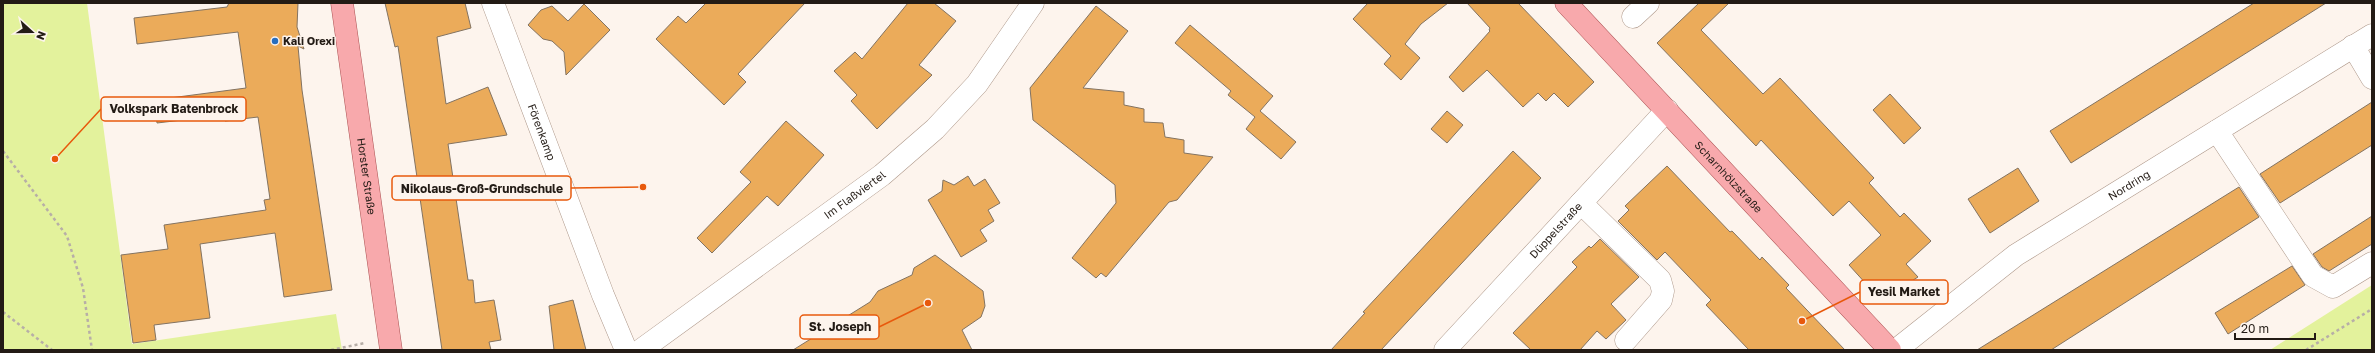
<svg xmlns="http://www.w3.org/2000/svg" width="2375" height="353" font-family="'Golos Text',sans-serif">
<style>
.green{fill:#e3f29c}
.building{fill:#ebab5a;stroke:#837361}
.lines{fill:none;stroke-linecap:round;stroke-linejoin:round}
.minor-casing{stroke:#ae988a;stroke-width:23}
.major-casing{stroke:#aa5253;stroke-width:23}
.path{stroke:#b7aea7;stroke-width:2.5;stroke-dasharray:3 3;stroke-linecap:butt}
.minor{stroke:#fff;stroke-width:22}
.major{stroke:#f8a9ac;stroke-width:22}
.poi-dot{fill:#276dbe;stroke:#fdf4ed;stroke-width:1.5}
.labels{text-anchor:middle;stroke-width:3;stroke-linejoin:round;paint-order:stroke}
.poi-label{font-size:11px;font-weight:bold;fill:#231b15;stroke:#fdf4ed;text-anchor:start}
.street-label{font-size:11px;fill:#231b15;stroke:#fdf4ed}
.leader{fill:none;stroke:#e8590c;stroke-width:1.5}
.callout-dot{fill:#e8590c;stroke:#fdf4ed;stroke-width:1.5}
.callout{fill:#fdf4ed;stroke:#e8590c;stroke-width:1.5}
.callout-label{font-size:12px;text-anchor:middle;font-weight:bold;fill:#231b15}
</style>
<rect width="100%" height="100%" fill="#fdf4ed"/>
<!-- green -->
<path class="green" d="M3 3H87L132 344 336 314 342 350H3Z
M2372 285V350H2270Z"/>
<!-- building -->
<path class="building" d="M229 3H298L297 27 304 49 298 46 302 90 332 290 284 297 275 233 200 244 210 318 154 325 156 340 133 343 121 255 168 249 164 225 266 210 264 200 270 199 258 117 225 121 224 115 157 123 155 100 246 88 238 32 137 44 134 18 227 7Z
M385 3H465L471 28 437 37 446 104 488 87 507 135 448 144 468 280H473L475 303 494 300 501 340 489 342 491 350H442L398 46 395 47Z
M706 3H805L738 74 746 82 724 105 656 39 678 16 686 23Z
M908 3H934L956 21 919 65 932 75 877 129 851 101 857 95 834 71 855 52 862 59Z
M1368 3H1448L1421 24 1405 44 1420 58 1401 80 1384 64 1391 56 1353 19Z
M1467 3H1518L1594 82 1568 107 1554 93 1546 101 1538 93 1523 107 1487 70 1463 92 1449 77 1490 31 1489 30 1490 28Z
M1699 3H1729L1701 30 1763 94 1780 78 1874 178 1869 183 1900 217 1904 213 1931 241 1906 264 1918 277 1880 301 1874 285 1868 286 1849 265 1881 235 1849 201 1833 216 1761 140 1756 146 1657 43Z
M2254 3H2326L2071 163 2050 131Z
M584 4 610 30 566 75 564 52 552 41 543 39 528 25 541 10 552 6 568 21Z
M1096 6 1128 31 1083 88 1124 92V105L1144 109V122L1163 123 1165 137 1184 140V153L1213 157 1177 200 1169 202 1106 277 1101 273 1096 278 1072 258 1116 203 1115 185 1033 120 1030 88Z
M1190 25 1273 96 1260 111 1296 142 1281 159 1246 129 1255 117 1228 95 1231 91 1175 43Z
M1890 94 1921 128 1904 144 1873 110Z
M2372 102V145L2280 203 2260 174Z
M1447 111 1463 125 1447 143 1431 129Z
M786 121 824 155 778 206 767 196 712 253 697 238 751 182 740 172Z
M1513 151 1541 178 1381 350H1331L1365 313 1363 312Z
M1667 166 1730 232 1732 231 1760 260 1762 257 1789 285 1786 288 1845 350H1749L1706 305 1711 300 1665 252 1657 260 1618 221 1629 210 1625 206Z
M2018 168 2039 201 1990 233 1968 199Z
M968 176 974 186 985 179 1000 203 988 210 994 221 980 230 987 241 961 257 928 200 942 191 943 180 954 185Z
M2239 187 2259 217 2051 350H1977Z
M2372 216V244L2329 271 2322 267 2313 254Z
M1600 239 1639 277 1611 304 1626 320 1606 339 1597 331 1580 350H1531L1513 333 1577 267 1572 262 1589 246 1591 248Z
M935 255 983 291 985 306 981 317 962 330 972 350H793L870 302 878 291 912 275 914 268Z
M2292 266 2305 285 2228 334 2215 313Z
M573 300 586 350H554L549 306Z"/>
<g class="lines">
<!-- minor casing -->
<g class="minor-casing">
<g id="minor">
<path id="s1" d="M493 3 603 295 626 350"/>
<path d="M1633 17 1648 3"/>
<path d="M2353 46 2372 78"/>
<path d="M2217 131 2313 276 2333 287 2372 263"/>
<path d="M1581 203 1660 280 1663 291 1661 300 1626 340"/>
<path id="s2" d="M641 350 882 175 935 129 977 84 1033 3"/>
<path id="s3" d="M1445 350 1667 110"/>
<path id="s4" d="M1896 350 2016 255 2372 35"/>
</g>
</g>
<!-- major casing -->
<g class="major-casing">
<g id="major">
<path id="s5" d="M342 3 391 350"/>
<path id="s6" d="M1566 3 1890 350"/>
</g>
</g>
<!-- path -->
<path class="path" d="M3 151 67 236 83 288 92 350
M3 312 52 350
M331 350 365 343
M2306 350 2372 309"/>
<!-- minor -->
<use href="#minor" class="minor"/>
<!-- major -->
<use href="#major" class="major"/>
</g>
<!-- markers -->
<circle class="poi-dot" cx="275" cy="41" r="4"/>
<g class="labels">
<!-- poi labels -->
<g class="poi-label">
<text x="283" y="45">Kali Orexi</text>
</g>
<!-- street labels -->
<g class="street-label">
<text dy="4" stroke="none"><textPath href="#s1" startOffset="138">Förenkamp</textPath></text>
<text dy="4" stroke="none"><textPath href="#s5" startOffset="175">Horster Straße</textPath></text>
<text dy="4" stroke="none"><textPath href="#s6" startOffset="238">Scharnhölzstraße</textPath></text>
<text dy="4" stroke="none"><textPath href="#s4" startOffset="286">Nordring</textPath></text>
<text dy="4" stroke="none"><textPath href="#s2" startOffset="264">Im Flaßviertel</textPath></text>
<text dy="4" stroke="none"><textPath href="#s3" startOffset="163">Düppelstraße</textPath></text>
</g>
</g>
<!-- callouts -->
<path class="leader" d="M55 159L101 109M643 187L571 188M1802 321L1860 292M928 303L879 327"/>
<g class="callout-dot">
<circle cx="55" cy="159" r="4"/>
<circle cx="643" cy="187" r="4"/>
<circle cx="1802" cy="321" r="4"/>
<circle cx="928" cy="303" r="4"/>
</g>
<g class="callout">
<rect x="101" y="97" width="145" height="24" rx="4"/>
<rect x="392" y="176" width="179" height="24" rx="4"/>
<rect x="1860" y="280" width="88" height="24" rx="4"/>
<rect x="800" y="315" width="79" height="24" rx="4"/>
</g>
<g class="callout-label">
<text x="174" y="113">Volkspark Batenbrock</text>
<text x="482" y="193">Nikolaus-Groß-Grundschule</text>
<text x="1904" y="296">Yesil Market</text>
<text x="840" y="331">St. Joseph</text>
</g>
<!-- border -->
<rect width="2375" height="353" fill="none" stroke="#231b15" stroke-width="8"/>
<!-- north arrow -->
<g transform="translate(32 32) rotate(111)" stroke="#fdf4ed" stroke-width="3" paint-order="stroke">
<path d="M0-3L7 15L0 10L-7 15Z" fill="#231b15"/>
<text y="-6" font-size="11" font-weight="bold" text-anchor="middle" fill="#231b15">N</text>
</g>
<!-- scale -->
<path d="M2235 333v6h80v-6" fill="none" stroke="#231b15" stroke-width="2"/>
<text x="2241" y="333" font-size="12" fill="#231b15" stroke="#fdf4ed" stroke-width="3" paint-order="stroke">20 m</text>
</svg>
